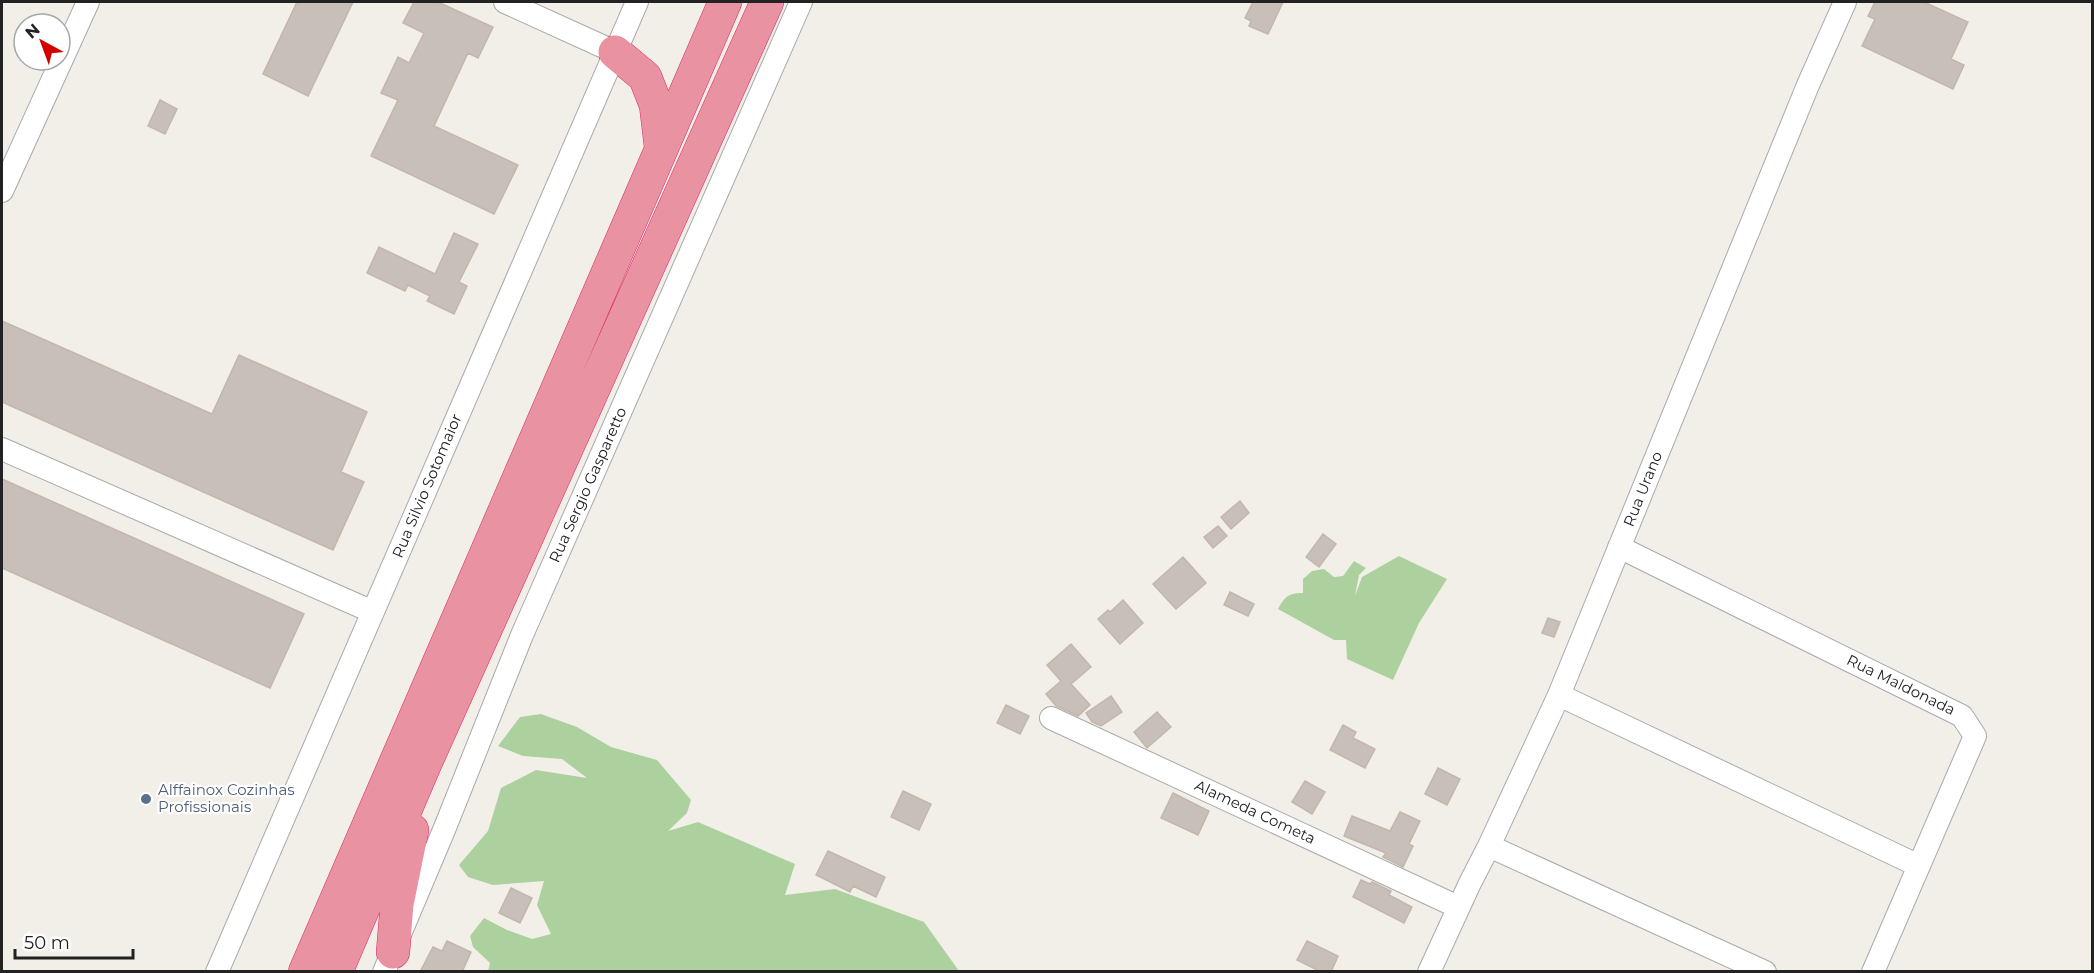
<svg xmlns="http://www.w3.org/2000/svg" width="2094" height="973" font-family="Montserrat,sans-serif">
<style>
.forest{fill:#add19e}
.building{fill:#c7bfb8;stroke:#c4b6ab;stroke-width:1.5}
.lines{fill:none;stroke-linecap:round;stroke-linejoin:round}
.minor-casing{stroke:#a9a9a9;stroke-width:24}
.highway-casing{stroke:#dc2a67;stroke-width:34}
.minor{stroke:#fff;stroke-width:22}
.highway{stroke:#e892a2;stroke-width:33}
.service-dot{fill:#5c6f8a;stroke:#fff;stroke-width:2}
.labels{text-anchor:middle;stroke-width:4.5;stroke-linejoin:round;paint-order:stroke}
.street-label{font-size:15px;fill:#222;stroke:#fff}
.service-label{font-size:15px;fill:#4e5e75;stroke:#fff;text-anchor:start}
</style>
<rect width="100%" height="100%" fill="#f2efe9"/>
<!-- forest -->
<path class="forest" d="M1399 556 1447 579 1419 623 1393 680 1347 659 1346 640H1334L1278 609C1285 596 1289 593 1303 593V579L1312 571 1324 569 1334 577 1343 576 1354 561 1366 568 1359 575 1355 596 1362 577Z
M541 714 577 727 611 747 657 760 691 800 687 813 668 831 698 822 795 864 785 895 835 889 924 922 959 971H488L490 963 473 947 470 936 484 918 507 930 532 939 551 934 537 905 544 881 493 885 468 877 459 865 488 831 501 788 536 770 587 778 562 759 523 756 498 746 520 717Z"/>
<!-- building -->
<path class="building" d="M297 2H353L308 96 263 74Z
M414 2H438L493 27 478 58 468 53 434 126 518 165 494 214 371 156 398 100 381 93 398 57 409 63 424 33 403 23Z
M1253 2H1283L1268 34 1249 26 1251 21 1245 18Z
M1875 2H1924L1968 22 1951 59 1964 65 1953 89 1862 46 1875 19 1868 16Z
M160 100 177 109 165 134 148 126Z
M454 233 478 244 459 282 467 286 454 314 427 301 430 296 408 285 405 291 367 273 379 247 435 274Z
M2 321 212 414 239 355 367 412 341 472 364 482 333 550 2 402Z
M2 479 304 614 270 688 2 568Z
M1240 501 1249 513 1231 529 1221 517Z
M1218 526 1227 536 1213 548 1204 537Z
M1323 534 1336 544 1319 567 1306 557Z
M1183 557 1206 583 1176 609 1153 584Z
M1230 592 1254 604 1248 616 1224 605Z
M1123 600 1143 623 1120 644 1098 619 1108 610 1110 612Z
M1548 618 1560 622 1554 637 1542 633Z
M1071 644 1091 667 1071 684 1090 705 1078 716 1056 706 1046 694 1061 681 1047 665Z
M1111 696 1122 712 1101 726 1092 722 1086 713Z
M1006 705 1029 716 1020 734 997 723Z
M1157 712 1171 727 1147 748 1134 732Z
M1343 725 1356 732 1353 738 1375 749 1365 768 1330 750Z
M1438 768 1460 779 1447 805 1425 794Z
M1305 781 1325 792 1312 814 1292 802Z
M903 791 931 804 919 830 891 817Z
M1173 793 1209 811 1198 835 1161 818Z
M1400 812 1420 821 1409 844 1413 846 1403 867 1383 857 1386 853 1344 836 1352 816 1390 831Z
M828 851 885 877 876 897 853 886 850 892 816 875Z
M1361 880 1370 884 1372 882 1391 891 1389 895 1412 907 1404 923 1353 897Z
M511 888 532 898 520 923 499 913Z
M447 941 471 952 462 972H420L433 947 442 951Z
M1307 941 1338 956 1331 972H1321L1297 960Z"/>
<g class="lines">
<!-- minor casing -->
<g class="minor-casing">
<path id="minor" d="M505 2 615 52
M2 191 88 2
M2 449 373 612
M1619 547 1962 716 1975 736 1873 972
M1559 695 1919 866
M1051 718 1458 907
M1489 846 1765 972
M217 972 637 2
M384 972 444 830 522 635 801 2
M1429 972 1470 883 1489 846 1559 695 1808 85 1845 2"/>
</g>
<!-- highway casing -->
<g class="highway-casing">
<path id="highway" d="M615 52 645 77 656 105 661 147
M393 952 397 904 412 830
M305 972 725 2
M336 972 424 766 767 2"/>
</g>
<!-- minor -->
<use href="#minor" class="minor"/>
<!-- highway -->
<use href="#highway" class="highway"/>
</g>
<!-- markers -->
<circle class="service-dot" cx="146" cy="799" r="6"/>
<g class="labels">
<!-- street labels -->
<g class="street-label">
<text transform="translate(588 485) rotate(-66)" y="5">Rua Sergio Gasparetto</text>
<text transform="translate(427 486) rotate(-67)" y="5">Rua Silvio Sotomaior</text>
<text transform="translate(1643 489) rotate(-68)" y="5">Rua Urano</text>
<text transform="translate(1901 685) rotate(26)" y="5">Rua Maldonada</text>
<text transform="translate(1255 812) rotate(25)" y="5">Alameda Cometa</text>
</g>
<!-- service labels -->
<g class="service-label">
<text x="158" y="795">Alffainox Cozinhas<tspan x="158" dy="17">Profissionais</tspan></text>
</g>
</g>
<!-- border -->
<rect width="2094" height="973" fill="none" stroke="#222222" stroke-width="6"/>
<!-- north arrow -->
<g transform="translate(42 42) rotate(319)"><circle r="28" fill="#ffffff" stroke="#a7a7a7" stroke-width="1.5"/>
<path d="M0-4.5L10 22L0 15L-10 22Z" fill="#d40000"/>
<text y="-9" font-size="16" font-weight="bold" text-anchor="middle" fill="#222222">N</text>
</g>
<!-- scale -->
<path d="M15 949v9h118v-9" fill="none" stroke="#222222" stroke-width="3"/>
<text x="24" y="949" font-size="18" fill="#222222" stroke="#ffffff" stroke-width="4.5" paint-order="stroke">50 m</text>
</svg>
